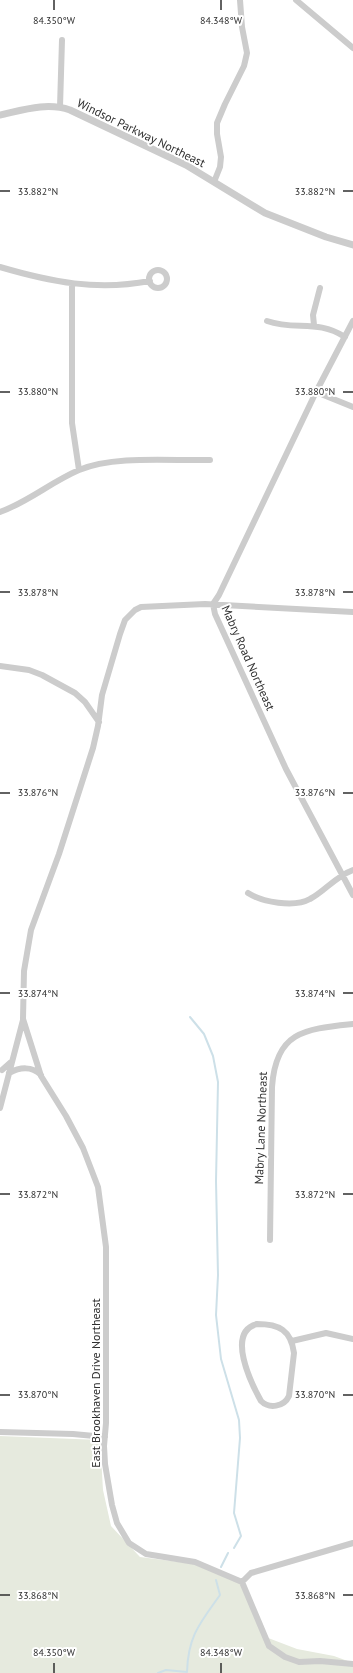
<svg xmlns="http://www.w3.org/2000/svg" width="353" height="1673" font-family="'PT Sans',sans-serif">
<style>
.green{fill:#e6eade}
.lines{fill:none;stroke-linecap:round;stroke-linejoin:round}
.stream{stroke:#cde0e8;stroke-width:2}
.minor{stroke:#ccc;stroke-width:6}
.tertiary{stroke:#ccc;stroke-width:7}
.ticks{fill:none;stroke:#2f2f2f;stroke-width:1.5}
.labels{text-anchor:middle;stroke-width:4;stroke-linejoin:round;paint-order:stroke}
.street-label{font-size:12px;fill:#2f2f2f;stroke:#fff}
.ticks-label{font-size:10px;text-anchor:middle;fill:#2f2f2f;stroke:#fff;stroke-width:4;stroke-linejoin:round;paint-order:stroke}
</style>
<rect width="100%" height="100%" fill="#fff"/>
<!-- green -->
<path class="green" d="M0 1436 100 1440 103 1490 111 1526 140 1557 195 1564 239 1578 263 1636 297 1649 334 1656 353 1663V1673H0Z"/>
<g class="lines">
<!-- stream -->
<path class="stream" d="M190 1017 204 1034 213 1056 218 1082 216 1181 218 1275 216 1315 221 1359 239 1420 240 1438 234 1513 241 1536 234 1548
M221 1567 228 1553
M158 1673 166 1670 187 1672C188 1636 200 1623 220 1595L216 1580"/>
<!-- minor -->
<path class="minor" d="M296 0 353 48
M60 107 62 40
M214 182 220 167 221 157 217 134V123L225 104 244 66 247 53 242 27 240 0
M0 267C51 282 97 291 150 281
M149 279a9 9 0 1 1 18 0a9 9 0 1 1-18 0Z
M72 284V423L79 470
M267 321C296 331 317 319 345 337
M314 325 313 315 320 288
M316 392 353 407
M0 512C28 502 51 482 79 470 114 455 171 461 210 460
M213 604 215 614 286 769 353 895
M213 604 219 595 316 392 353 321
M353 612 205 604 141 607 135 610 125 620 120 634 102 695 98 726 93 748 59 854 31 930 24 971 23 1019 41 1076 66 1116 83 1148 98 1187 106 1247V1423L104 1446 105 1464 112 1505 117 1523 129 1543 146 1554 195 1562 242 1582 269 1646 285 1657 299 1662 320 1661 353 1664
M0 666 29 670 42 675 75 693 85 702 99 722
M248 893C262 902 294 908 310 899 325 891 336 876 353 870
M2 1070 11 1062
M9 1073C20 1067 32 1066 41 1075
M0 1108 23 1020
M270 1240 272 1087C276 1031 305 1029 353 1024
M257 1324C279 1324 291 1330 294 1353L289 1396C284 1407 269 1409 261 1401 251 1383 226 1332 257 1324Z
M292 1341 326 1333 353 1339
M0 1432 73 1434 105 1437
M242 1582 251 1573 353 1543"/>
<!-- tertiary -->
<path class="tertiary" d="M0 115C23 110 47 102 70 110L186 165 265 213 326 237 353 245"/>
</g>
<!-- ticks -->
<path class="ticks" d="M54 0V10M221 0V10M0 191H10M343 191H353M0 392H10M343 392H353M0 592H10M343 592H353M0 793H10M343 793H353M0 993H10M343 993H353M0 1194H10M343 1194H353M0 1395H10M343 1395H353M0 1595H10M343 1595H353M54 1663V1673M221 1663V1673"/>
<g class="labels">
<!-- street labels -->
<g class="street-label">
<text transform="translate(141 133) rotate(26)" y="4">Windsor Parkway Northeast</text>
<text transform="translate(248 658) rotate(66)" y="4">Mabry Road Northeast</text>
<text transform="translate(261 1128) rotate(-88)" y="4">Mabry Lane Northeast</text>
<text transform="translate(96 1383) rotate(-90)" y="4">East Brookhaven Drive Northeast</text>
</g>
</g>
<g class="ticks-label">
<text x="54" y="24">84.350°W</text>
<text x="221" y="24">84.348°W</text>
<text x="38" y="195">33.882°N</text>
<text x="315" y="195">33.882°N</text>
<text x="38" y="395">33.880°N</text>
<text x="315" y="395">33.880°N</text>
<text x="38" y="596">33.878°N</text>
<text x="315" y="596">33.878°N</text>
<text x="38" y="796">33.876°N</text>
<text x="315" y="796">33.876°N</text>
<text x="38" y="997">33.874°N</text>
<text x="315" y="997">33.874°N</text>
<text x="38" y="1198">33.872°N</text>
<text x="315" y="1198">33.872°N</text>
<text x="38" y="1398">33.870°N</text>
<text x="315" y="1398">33.870°N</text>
<text x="38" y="1599">33.868°N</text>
<text x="315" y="1599">33.868°N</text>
<text x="54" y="1656">84.350°W</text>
<text x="221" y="1656">84.348°W</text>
</g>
</svg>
